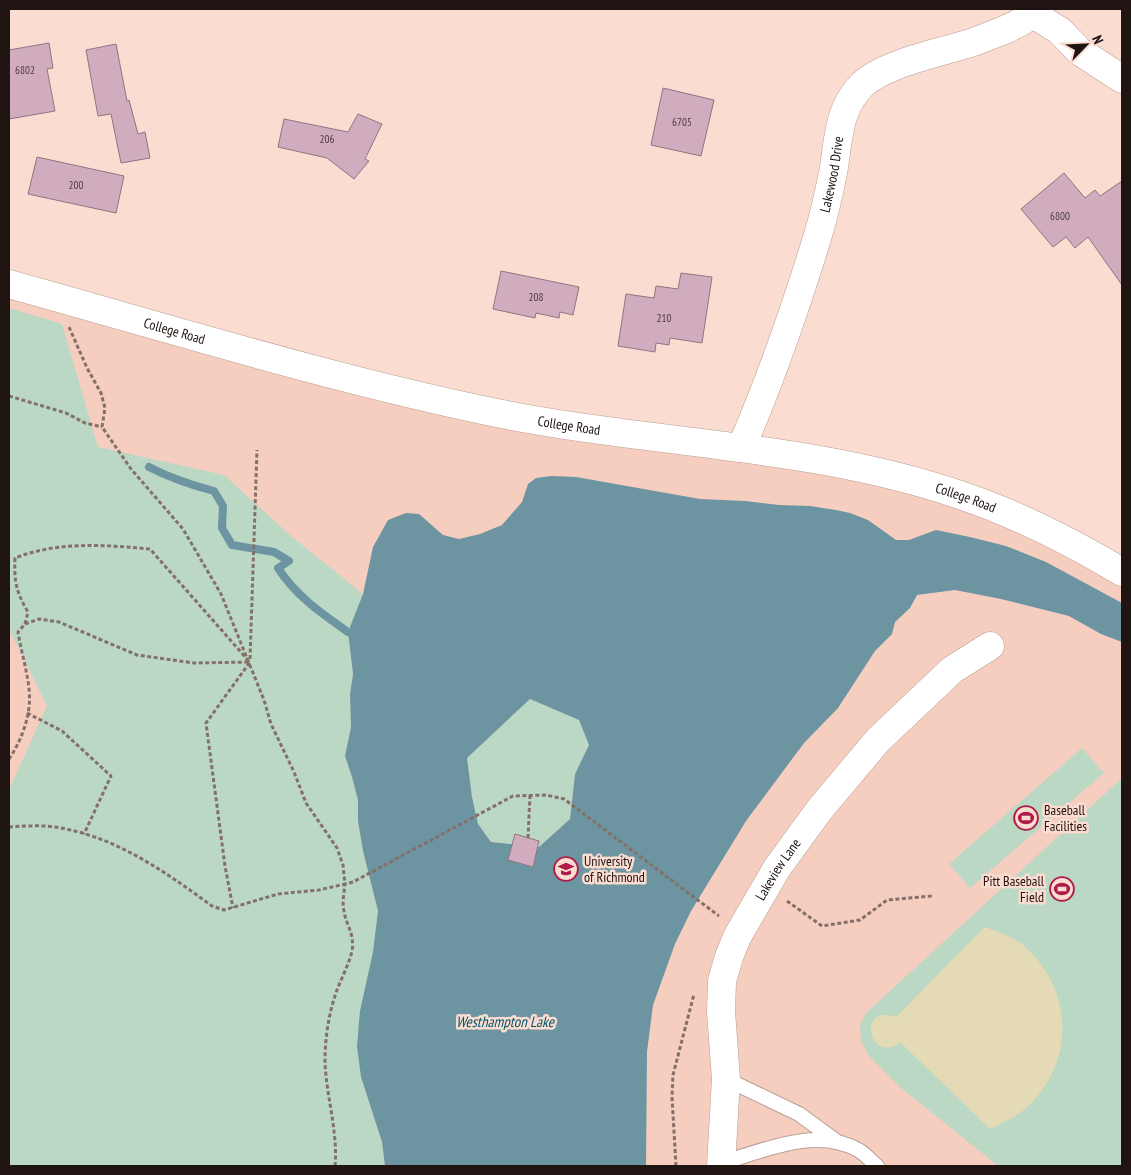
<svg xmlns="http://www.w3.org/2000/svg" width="1131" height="1175" font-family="'PT Sans Narrow',sans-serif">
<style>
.built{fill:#f5cec0}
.green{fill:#bad8c4}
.sand{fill:#e4dab5}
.water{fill:#6c94a1;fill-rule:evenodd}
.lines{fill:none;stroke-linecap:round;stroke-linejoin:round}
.stream{stroke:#6c94a1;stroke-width:8}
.building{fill:#d1acbe;stroke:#8f7582}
.lane-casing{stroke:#bb9e93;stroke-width:16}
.street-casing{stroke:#bb9e93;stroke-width:29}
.path{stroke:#847069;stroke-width:3;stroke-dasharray:4 2.5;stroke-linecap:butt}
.lane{stroke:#fff;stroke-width:14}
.street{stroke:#fff;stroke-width:28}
.labels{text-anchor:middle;stroke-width:5;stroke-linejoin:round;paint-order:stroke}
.number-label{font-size:11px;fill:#4c3a3c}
.street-label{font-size:14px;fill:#1f1411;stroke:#fbdcd1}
.poi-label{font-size:14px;fill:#1f1411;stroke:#fbdcd1;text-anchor:start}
.water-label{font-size:15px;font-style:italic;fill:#00586c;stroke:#fbdcd1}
</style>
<rect width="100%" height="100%" fill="#fbdcd1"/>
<!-- built -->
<path class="built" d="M9 284 309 367 849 466 1122 572V1166H9Z"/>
<!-- green -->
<path class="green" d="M9 308 62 324 98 447 224 475 290 535 363 594 348 632 353 674 350 694 351 727 345 756 352 777 358 800V821L363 851 378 911 361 1077 382 1142 385 1166H9V790L47 706 9 629Z
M530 699 579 720 589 745 575 774 570 819 539 847 491 842 478 824 472 797 467 758Z
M1082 748 1104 773 970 888 949 864Z
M1122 778V1166H998L900 1087 869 1056 861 1041 860 1025 866 1013Z"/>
<!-- sand -->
<path class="sand" d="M985 927C998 932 1013 937 1023 945 1074 989 1076 1063 1026 1108 1016 1117 1003 1123 990 1129L900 1042C871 1067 854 1003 896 1017Z"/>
<!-- water -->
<path class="water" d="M551 476 576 477 700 499 745 501 779 505 810 506 836 510 850 513 868 520 896 540H909L936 530 970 537 1006 546 1046 562 1122 603V642L1101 634 1069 616 1001 599 955 590 917 595 910 608 895 622 892 634 875 651 838 708 804 743 746 821 691 911 675 944 653 1005 647 1052 646 1166H385L382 1142 361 1077 357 1046 360 1011 373 952 378 911 363 851 358 821V800L352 777 345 756 351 727 350 694 353 674 348 632 363 594 373 547 388 520 406 513 419 514 443 535 459 539 480 534 502 525 522 502 528 484 536 478ZM530 699 579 720 589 745 575 774 570 819 539 847 491 842 478 824 472 797 467 758Z"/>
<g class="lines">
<!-- stream -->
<path class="stream" d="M149 467C170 478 191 485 214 491L223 506 222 528 232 545 274 552 289 561 278 568C296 596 321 613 348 632"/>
</g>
<!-- building -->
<path class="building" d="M49 43 53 68 47 69 55 111 9 119V50Z
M116 44 127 101 129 100 138 134 145 132 150 158 121 163 111 114 98 116 86 50Z
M663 88 714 100 701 156 651 145Z
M358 114 382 124 365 159 369 161 354 179 327 158 278 147 284 119 348 132Z
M37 157 124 176 116 213 28 194Z
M1064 173 1085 198 1095 190 1100 196 1122 181V285L1088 237 1075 248 1066 237 1053 247 1021 209Z
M501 271 579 287 573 315 560 312 559 318 536 313 535 318 493 309Z
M681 273 712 277 702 343 670 338 669 345 656 343 655 352 618 346 626 294 654 298 656 286 678 289Z
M515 834 539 841 533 867 508 860Z"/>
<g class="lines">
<!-- lane casing -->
<g class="lane-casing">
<path id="lane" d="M726 1079 799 1114 836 1141
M722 1163C765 1150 817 1126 860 1151 866 1155 871 1161 877 1166"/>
</g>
<!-- street casing -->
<g class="street-casing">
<g id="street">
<path d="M1033 14 1060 31 1079 51 1122 79"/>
<path id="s1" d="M9 284C171 329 332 379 497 413 650 444 811 444 960 495 1017 514 1070 541 1122 572"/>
<path id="s2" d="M741 448C771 379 796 307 818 235 824 215 829 193 833 173 839 140 837 110 862 85 883 64 938 53 967 44 979 41 990 35 1002 31 1014 26 1029 19 1037 9"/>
<path id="s3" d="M721 1166 726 1079 721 1012 722 981 729 957 737 937 777 868 820 809 878 740 952 670 990 646"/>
</g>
</g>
<!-- path -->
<path class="path" d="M9 396 66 413 85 423 102 427
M25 624 28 612C16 592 14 581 15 558 58 541 105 545 150 549L247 659
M250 659 257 450
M27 713 62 731 111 776 84 834
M9 759C22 740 32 713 29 689 27 670 21 651 18 632L25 624 39 619 59 622 137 655 194 663 250 662 206 723 225 866 233 908
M9 827C24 826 40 825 55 827 115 836 164 871 212 906L224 910 278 894 319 890 345 884 343 865 337 848 306 803 294 772 271 724 264 700 221 594 183 529 131 469 102 427 105 408 101 393 87 368 69 327
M528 838 530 795
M787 901 822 926 860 920 887 900 932 896
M335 1166C338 1130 326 1096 325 1061 325 1037 329 1012 337 990 342 977 349 964 352 951 355 934 346 925 344 911 342 902 344 893 345 884L353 882 513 796 546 795 564 799 719 916
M676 1166 672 1097 673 1075 694 994"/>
<!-- lane -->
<use href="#lane" class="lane"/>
<!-- street -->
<use href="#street" class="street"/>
</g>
<!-- icons -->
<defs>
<g id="stadium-ring" transform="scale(1.25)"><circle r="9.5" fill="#fbdcd1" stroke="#af1c47" stroke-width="1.5"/><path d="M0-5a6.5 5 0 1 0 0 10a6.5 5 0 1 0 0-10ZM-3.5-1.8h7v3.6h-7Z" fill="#af1c47"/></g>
<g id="university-ring" transform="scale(1.25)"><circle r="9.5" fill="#fbdcd1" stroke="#af1c47" stroke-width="1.5"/><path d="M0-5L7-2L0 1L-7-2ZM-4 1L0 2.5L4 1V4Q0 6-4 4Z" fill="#af1c47"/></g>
</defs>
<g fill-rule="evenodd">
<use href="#stadium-ring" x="1026" y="818"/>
<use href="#university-ring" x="566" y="869"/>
<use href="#stadium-ring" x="1062" y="889"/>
</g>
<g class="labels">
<!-- number labels -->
<g class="number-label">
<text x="25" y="74">6802</text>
<text x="682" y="126">6705</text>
<text x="327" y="143">206</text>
<text x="76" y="189">200</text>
<text x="1060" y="220">6800</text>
<text x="536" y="301">208</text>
<text x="664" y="322">210</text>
</g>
<!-- street labels -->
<g class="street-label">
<text dy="5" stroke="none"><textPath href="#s2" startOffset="289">Lakewood Drive</textPath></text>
<text dy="5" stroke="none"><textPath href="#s1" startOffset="172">College Road</textPath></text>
<text dy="5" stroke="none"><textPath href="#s1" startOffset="578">College Road</textPath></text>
<text dy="5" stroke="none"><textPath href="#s1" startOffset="982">College Road</textPath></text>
<text dy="5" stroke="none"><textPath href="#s3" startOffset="311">Lakeview Lane</textPath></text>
</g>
<!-- poi labels -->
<g class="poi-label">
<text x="1044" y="815">Baseball<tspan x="1044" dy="16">Facilities</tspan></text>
<text x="584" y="866">University<tspan x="584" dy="16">of Richmond</tspan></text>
<text x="1044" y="886" text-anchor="end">Pitt Baseball<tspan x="1044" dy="16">Field</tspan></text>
</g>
<!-- water labels -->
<g class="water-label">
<text x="505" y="1027">Westhampton Lake</text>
</g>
</g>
<!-- border -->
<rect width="1131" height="1175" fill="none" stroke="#1f1411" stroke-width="20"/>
<!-- north arrow -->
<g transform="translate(1086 45) rotate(66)" stroke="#fbdcd1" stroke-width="4" paint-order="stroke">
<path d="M0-4L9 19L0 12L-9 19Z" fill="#1f1411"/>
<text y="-8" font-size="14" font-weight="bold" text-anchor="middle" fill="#1f1411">N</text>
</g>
</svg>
